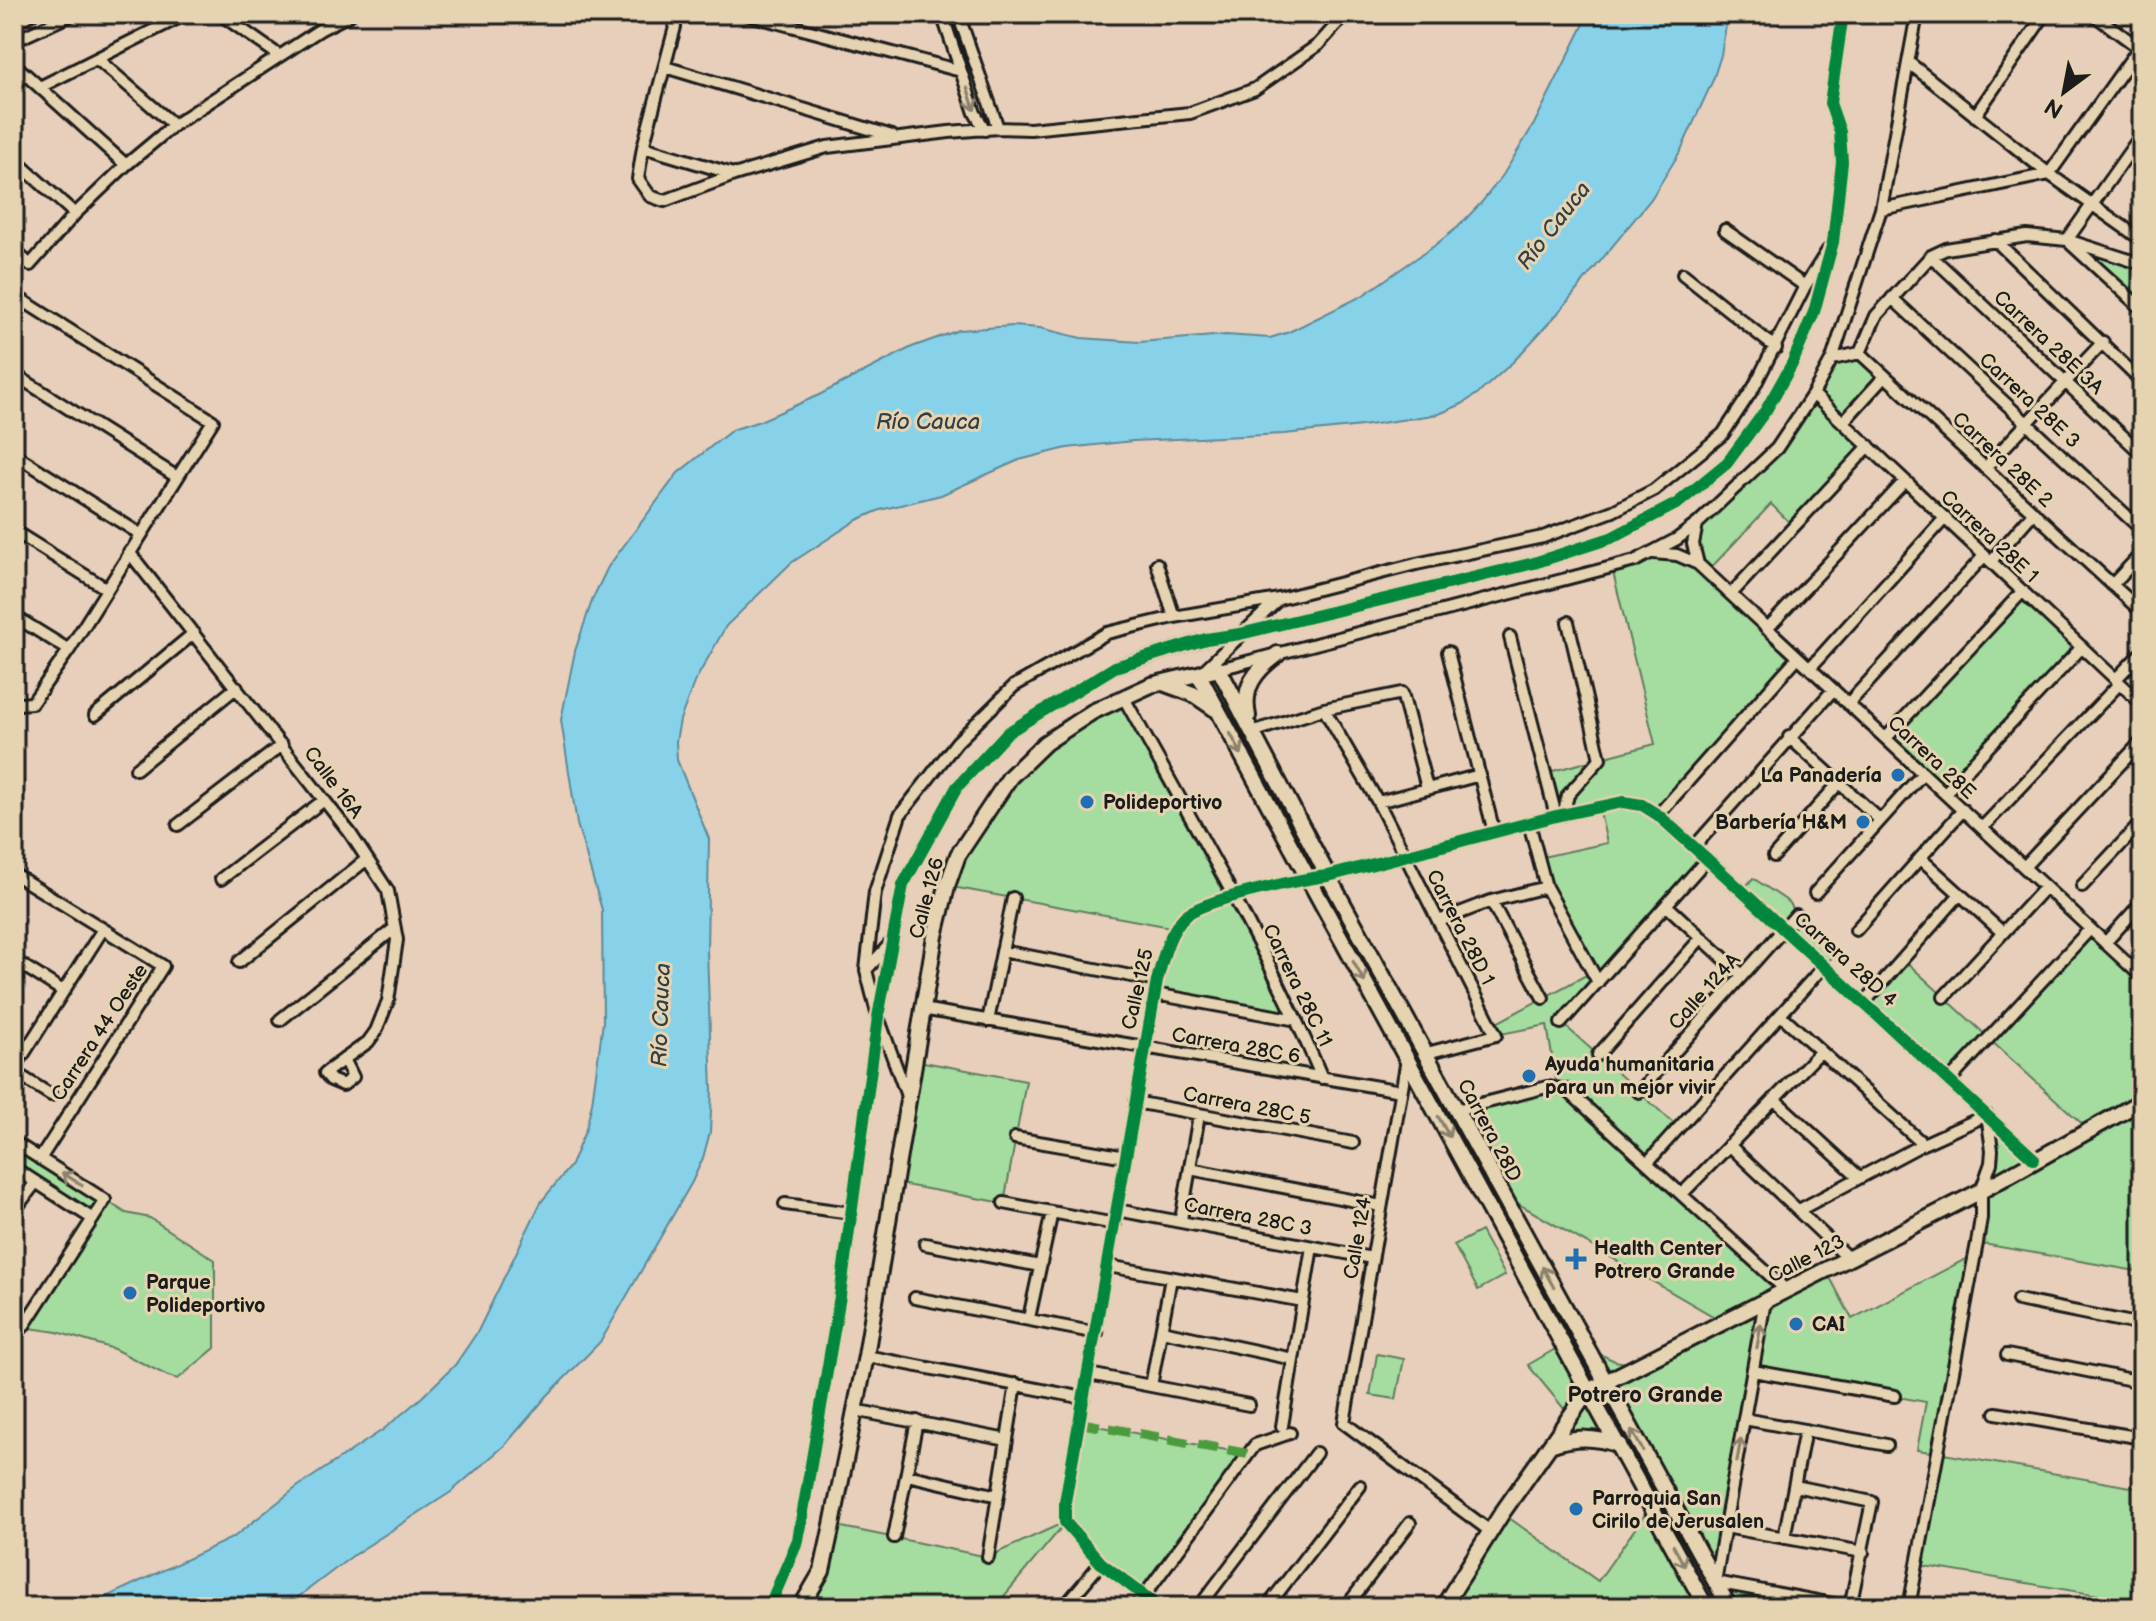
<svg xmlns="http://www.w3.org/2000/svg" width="2156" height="1621" font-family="'Balsamiq Sans',sans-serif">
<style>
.green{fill:#a5dca0;stroke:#607c5e;stroke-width:2;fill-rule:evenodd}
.water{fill:#88d2e9;stroke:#5d8997;stroke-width:2}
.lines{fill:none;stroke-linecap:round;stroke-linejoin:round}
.street-casing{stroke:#1c1c1c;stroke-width:16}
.secondary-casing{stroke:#1c1c1c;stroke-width:20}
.street{stroke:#e6d3b1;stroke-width:10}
.secondary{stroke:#e6d3b1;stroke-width:14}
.quiet{stroke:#4c9a3e;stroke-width:10;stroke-dasharray:20 10;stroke-linecap:butt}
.cycleway-casing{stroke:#e6d3b1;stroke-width:17}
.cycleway{stroke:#00873e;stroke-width:12}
.oneway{stroke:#8b816e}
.poi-dot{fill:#1f6fb2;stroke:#e6d3b1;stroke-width:3}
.labels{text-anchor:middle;stroke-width:6;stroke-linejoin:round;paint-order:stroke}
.street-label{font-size:20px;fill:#1c1c1c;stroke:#e6d3b1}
.poi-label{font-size:20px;font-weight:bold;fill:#1c1c1c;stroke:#e6d3b1;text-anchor:start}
.water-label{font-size:22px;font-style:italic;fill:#324045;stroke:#e6d3b1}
.neighbourhood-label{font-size:22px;font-weight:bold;fill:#1c1c1c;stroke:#e6d3b1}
</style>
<rect width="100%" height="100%" fill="#e8cfbb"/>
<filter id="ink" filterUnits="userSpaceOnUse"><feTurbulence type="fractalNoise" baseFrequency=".0125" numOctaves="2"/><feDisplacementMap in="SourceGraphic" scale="16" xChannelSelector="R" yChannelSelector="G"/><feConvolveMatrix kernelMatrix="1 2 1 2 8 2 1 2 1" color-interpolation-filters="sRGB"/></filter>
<g filter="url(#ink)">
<!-- green -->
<path class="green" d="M2067 240 2142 264V309Z
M1860 353 1885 376 1844 422 1869 446 1794 527 1771 504 1707 572 1798 657 1658 815 1707 859 1562 1023 1679 1128 1648 1162 1786 1289 1826 1270 1852 1319 1975 1254 1938 1453 2142 1489 2140 1602 1918 1565 1937 1453 1917 1450 1926 1402 1753 1371 1715 1582 1850 1607H1443L1502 1513 1598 1581 1651 1506 1619 1445 1563 1440 1570 1416 1528 1365 1562 1345 1199 675 1219 669 1456 1109 1557 1087 1547 1025 1496 1035 1491 1026 1592 972 1546 887 1538 858 1607 843 1599 808 1556 816 1545 773 1655 744 1612 568 1652 553 1698 563 1694 534 1777 448 1832 359ZM1505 1196 1723 1322 1637 1365 1615 1361 1595 1352Z
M2023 591 2082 647 1945 793 1886 738Z
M1124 698 1297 1020 1155 994 1176 928 947 886 976 827 1045 743Z
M1753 878 1790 903 1796 915 1835 954 1824 966 1742 891Z
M2090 929 2142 977V1272L1977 1243 1991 1163 1987 1115 2034 1159 2089 1130 1989 1039 1949 1081 1864 1003 1903 959 1989 1038Z
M913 1060 1026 1081 1004 1203 894 1183Z
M14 1142 126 1213 150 1218 215 1260V1348L178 1379 168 1376 114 1349 57 1332 23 1327 93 1219 14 1168Z
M1481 1231 1505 1275 1478 1290 1454 1245Z
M1377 1354 1404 1359 1396 1399 1370 1395Z
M1080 1423 1248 1454 1145 1596 1101 1563 1065 1523 995 1607H801L832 1525 988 1557 1065 1522Z"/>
<!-- water -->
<path class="water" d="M1589 14H1728L1721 55 1713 80 1681 150 1651 199 1558 313 1514 361 1480 392 1462 404 1439 414 1362 426 1284 434 1133 441 1067 448 1019 460 941 495 880 510 857 520 791 563 726 626 694 683 680 720 676 741 677 760 709 839 707 951 712 1090 710 1132 703 1158 692 1182 601 1341 547 1396 505 1445 451 1492 355 1554 285 1607H85L234 1537 297 1487 384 1429 421 1398 455 1365 478 1331 541 1202 571 1165 586 1129 592 1103 603 1022 602 910 577 824 561 720 575 651 593 598 608 567 678 473 732 430 760 421 819 395 912 347 959 330 1013 326 1040 328 1081 338 1139 342 1226 335 1270 338 1289 332 1362 296 1434 246 1458 227 1481 203 1503 175 1534 124Z"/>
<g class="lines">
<!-- street casing -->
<g class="street-casing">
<path id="street" d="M220 14 280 56
M674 14 675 27 643 147 638 179 650 196 664 201 734 175 827 147 949 132 998 128 1030 129 1190 113 1255 89 1318 45 1346 14
M746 14 961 71
M942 14 975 113 985 130
M958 14 998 128
M2093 14 2142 50
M14 22 32 14
M14 41 73 14
M97 59 174 125
M1908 62 2049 174 2142 240
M14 64 126 165
M665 67 892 136
M40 87 186 14
M1975 116 2045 14
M643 147 733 174
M14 159 75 214
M1881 209 2049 174 2139 48
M1725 230 1805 286
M1995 240 2142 382
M2067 240 2142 134
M2071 244 2142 309
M14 250 30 265 75 214 126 165 174 125 321 29 351 14
M1931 256 2142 454
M1683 274 1776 348
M14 295 213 421 69 650 32 703 18 704 14 702
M1892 298 2142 530
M1860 353 2142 612
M1860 353 1876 316 1931 256 1946 249 2027 236 2067 240 2142 264
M1832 359 1860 353
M14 374 177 477
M1813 394 2142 704
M1843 422 1885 376
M14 454 140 534
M1985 468 2103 342
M1697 524 1693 544 1698 564
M14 531 107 589
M129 552 350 833 388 891 397 940 388 1001 376 1031 368 1042 325 1073 331 1080 343 1085 353 1077 344 1059
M1653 553 1677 555 1698 564 2142 977
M1991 561 2034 512
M1157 564 1174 617
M2112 585 2142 553
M1731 594 1869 446
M14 616 69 650
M1767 629 1905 481
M1510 637 1556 816
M1448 652 1494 832
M1810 668 1945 518
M1219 669 1635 561 1677 539 1697 524 1777 448 1813 394 1832 359 1881 209 1917 14
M1201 673 1279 599
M2116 679 2142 652
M1124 698C1193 823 1266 946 1322 1078
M1848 704 1985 555
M1324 709 1378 802 1496 1035 1427 1053
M95 715 194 633
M1252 732 1324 709 1402 693 1427 788
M1789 737 1880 820
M1886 738 2023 591
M136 769 237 687
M1945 793 2082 647
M1378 802 1480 775
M1563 815 1568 795 1600 759 1568 622
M1658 815 1798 657
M1529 823 1546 887 1598 982
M178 825 282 745
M1982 828 2120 683
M1694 847 1833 690
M1774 856 1839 783
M1920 858 2003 933
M2024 867 2142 741
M14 874 163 966 40 1159
M221 879 324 800
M2082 886 2142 822
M1815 893 1923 773
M1491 901 1543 998
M1666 905 1742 975
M1439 921 1491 901 1546 887
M1856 930 1963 810
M2105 943 2142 902
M1002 951 1157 981
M14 960 63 991
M239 962 367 859
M867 969 891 943
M1155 994 1297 1020
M1944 997 2045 887
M1864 1003 1960 894
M922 1009 1401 1091
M1781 1015 1923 1144
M280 1020 395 928
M988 1021 1013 898
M1561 1023 1707 859
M1598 1055 1701 938
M1407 1059 1344 1423 1490 1531
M14 1069 103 929
M14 1072 51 1095
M1949 1081 2090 929
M1639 1092 1796 915
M907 1096 878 1017 866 970 875 892 900 815 957 742 1014 686 1107 633 1174 617 1279 599 1416 564 1543 537 1613 511 1654 490 1723 434 1754 387 1805 286 1828 250
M1774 1099 1859 1177
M1135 1102 1353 1143
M1456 1110 1547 1087 1567 1090 1786 1290
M1015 1138 1126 1157
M14 1142 105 1200 23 1327
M1729 1145 1848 1258
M1648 1162 1824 966
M14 1168 93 1219
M1190 1169 1381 1206
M1682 1194 1821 1051
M1004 1203 1115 1224
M785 1204 851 1213
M1117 1210 1372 1258
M1799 1210 1923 1144 1987 1115
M14 1211 36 1182
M1181 1220 1199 1115
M925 1244 1040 1266
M1108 1266 1303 1301
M915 1298 1097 1333
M2018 1300 2142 1325
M1765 1301 1715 1582 1850 1607 1872 1502 1795 1486
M1029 1318 1052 1212
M1162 1331 1293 1359
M2007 1355 2142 1382
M866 1356 1084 1398
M1753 1371 1895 1396
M1089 1374 1249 1405
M1151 1386 1171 1278
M854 1410 1007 1440
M1996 1413 2142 1438
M1744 1419 1887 1445
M1282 1426 1312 1247
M907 1475 998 1496
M1725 1527 1863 1552
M894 1537 917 1421
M1784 1538 1805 1430
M988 1557 1016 1384
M769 1607 798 1540 840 1296 878 1017 903 885 957 787 1007 733 1115 667 1206 639 1240 634 1534 563 1611 538 1678 503 1727 463 1766 410 1792 364 1814 312 1833 242 1842 162 1840 132 1830 103 1843 14
M1064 1607 1101 1563
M1136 1607 1255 1445 1290 1433
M1159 1607 1101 1563 1065 1522V1502L1157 981C1163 959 1167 935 1184 917 1200 900 1301 879 1328 876L1556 816 1623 802 1642 805 1658 815 1707 859 2034 1159
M1199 1607 1316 1453
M1267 1607 1360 1486
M1346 1607 1410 1523
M1909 1607 1977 1243 1981 1218V1191L1991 1163 1992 1150 1987 1115
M2139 1607 2142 1590"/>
</g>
<!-- secondary casing -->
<g class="secondary-casing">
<path id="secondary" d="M1199 675 1308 878 1706 1607
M1163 683 1193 694 1215 709
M1248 716C1242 687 1255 671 1278 654
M1550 1445C1575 1436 1595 1437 1619 1445
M801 1607 822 1571 832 1525 866 1356 935 936 947 886 958 855 1010 777 1045 743 1092 712 1151 685 1219 669 1328 876 1729 1607
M1443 1607 1502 1513 1588 1391 1981 1191 2142 1101"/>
</g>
<!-- street -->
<use href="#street" class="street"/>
<!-- secondary -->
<use href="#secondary" class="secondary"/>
<!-- quiet -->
<path class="quiet" d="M1080 1423 1248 1454"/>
<!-- cycleway casing -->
<g class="cycleway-casing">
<path id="cycleway" d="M769 1607 798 1540 840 1296 878 1017 903 885 957 787 1007 733 1115 667 1206 639 1240 634 1534 563 1611 538 1678 503 1727 463 1766 410 1792 364 1814 312 1833 242 1842 162 1840 132 1830 103 1843 14
M1159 1607 1101 1563 1065 1522V1502L1157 981C1163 959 1167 935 1184 917 1200 900 1301 879 1328 876L1556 816 1623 802 1642 805 1658 815 1707 859 2034 1159"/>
</g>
<!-- cycleway -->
<use href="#cycleway" class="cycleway"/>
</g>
<!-- one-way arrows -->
<defs><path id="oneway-shaft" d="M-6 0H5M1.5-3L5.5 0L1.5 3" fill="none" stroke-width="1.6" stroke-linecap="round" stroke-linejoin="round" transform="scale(2)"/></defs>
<g class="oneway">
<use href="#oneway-shaft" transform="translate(971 99) rotate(72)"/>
<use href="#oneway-shaft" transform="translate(1236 744) rotate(62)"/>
<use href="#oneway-shaft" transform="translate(1359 972) rotate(61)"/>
<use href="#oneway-shaft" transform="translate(1444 1127) rotate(61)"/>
<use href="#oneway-shaft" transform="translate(72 1179) rotate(-148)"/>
<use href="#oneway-shaft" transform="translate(1548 1277) rotate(-119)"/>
<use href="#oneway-shaft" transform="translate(1759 1336) rotate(-80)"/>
<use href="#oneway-shaft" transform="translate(1637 1440) rotate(-119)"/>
<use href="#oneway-shaft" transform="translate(1739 1450) rotate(-80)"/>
<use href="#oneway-shaft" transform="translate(1679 1556) rotate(61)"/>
</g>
</g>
<!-- markers -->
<g class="poi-dot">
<circle cx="1898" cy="775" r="8"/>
<circle cx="1087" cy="802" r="8"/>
<circle cx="1863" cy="822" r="8"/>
<circle cx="1529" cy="1076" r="8"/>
<path d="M1572 1247h8v8h8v8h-8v8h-8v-8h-8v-8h8z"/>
<circle cx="130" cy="1293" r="8"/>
<circle cx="1796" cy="1324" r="8"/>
<circle cx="1576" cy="1509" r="8"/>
</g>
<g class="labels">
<!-- street labels -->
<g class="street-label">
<text transform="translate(2049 342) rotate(43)" y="7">Carrera 28E 3A</text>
<text transform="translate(2030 400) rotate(43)" y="7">Carrera 28E 3</text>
<text transform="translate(2003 459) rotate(43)" y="7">Carrera 28E 2</text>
<text transform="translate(1990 536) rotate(43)" y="7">Carrera 28E 1</text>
<text transform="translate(1932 757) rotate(43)" y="7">Carrera 28E</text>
<text transform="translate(334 782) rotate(53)" y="7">Calle 16A</text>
<text transform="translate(926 898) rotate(-75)" y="7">Calle 126</text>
<text transform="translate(1461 927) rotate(63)" y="7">Carrera 28D 1</text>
<text transform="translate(1846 959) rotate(42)" y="7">Carrera 28D 4</text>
<text transform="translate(1298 985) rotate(64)" y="7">Carrera 28C 11</text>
<text transform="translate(1137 989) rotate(-77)" y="7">Calle 125</text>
<text transform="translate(1704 991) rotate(-48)" y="7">Calle 124A</text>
<text transform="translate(99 1032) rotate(-57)" y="7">Carrera 44 Oeste</text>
<text transform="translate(1236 1045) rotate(10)" y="7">Carrera 28C 6</text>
<text transform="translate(1247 1105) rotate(11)" y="7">Carrera 28C 5</text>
<text transform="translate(1490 1130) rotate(62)" y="7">Carrera 28D</text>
<text transform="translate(1248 1216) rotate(11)" y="7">Carrera 28C 3</text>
<text transform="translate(1357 1238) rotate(-80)" y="7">Calle 124</text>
<text transform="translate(1806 1258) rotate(-27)" y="7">Calle 123</text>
</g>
<!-- poi labels -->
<g class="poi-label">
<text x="1882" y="782" text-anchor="end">La Panadería</text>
<text x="1103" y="809">Polideportivo</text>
<text x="1847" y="829" text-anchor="end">Barbería H&amp;M</text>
<text x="1545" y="1071">Ayuda humanitaria<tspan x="1545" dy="23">para un mejor vivir</tspan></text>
<text x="1594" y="1255">Health Center<tspan x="1594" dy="23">Potrero Grande</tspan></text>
<text x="146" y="1289">Parque<tspan x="146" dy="23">Polideportivo</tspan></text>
<text x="1812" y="1331">CAI</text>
<text x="1592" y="1505">Parroquia San<tspan x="1592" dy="23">Cirilo de Jerusalen</tspan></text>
</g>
<!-- water labels -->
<g class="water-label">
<text transform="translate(1553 225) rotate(-52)" y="8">Río Cauca</text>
<text x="928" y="429">Río Cauca</text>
<text transform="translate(660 1015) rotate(-88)" y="8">Río Cauca</text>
</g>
<!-- neighbourhood labels -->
<g class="neighbourhood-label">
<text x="1645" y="1402">Potrero Grande</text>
</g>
</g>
<!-- margin -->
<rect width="2156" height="1621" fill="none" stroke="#e6d3b1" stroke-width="48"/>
<rect x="24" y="24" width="2108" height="1573" fill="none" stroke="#1c1c1c" stroke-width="3" filter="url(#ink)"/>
<!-- north arrow -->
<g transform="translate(2064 92) rotate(212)" stroke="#e6d3b1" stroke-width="6" paint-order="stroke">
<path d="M0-6L14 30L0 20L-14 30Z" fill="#1c1c1c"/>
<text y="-12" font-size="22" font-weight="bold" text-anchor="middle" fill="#1c1c1c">N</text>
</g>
</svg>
